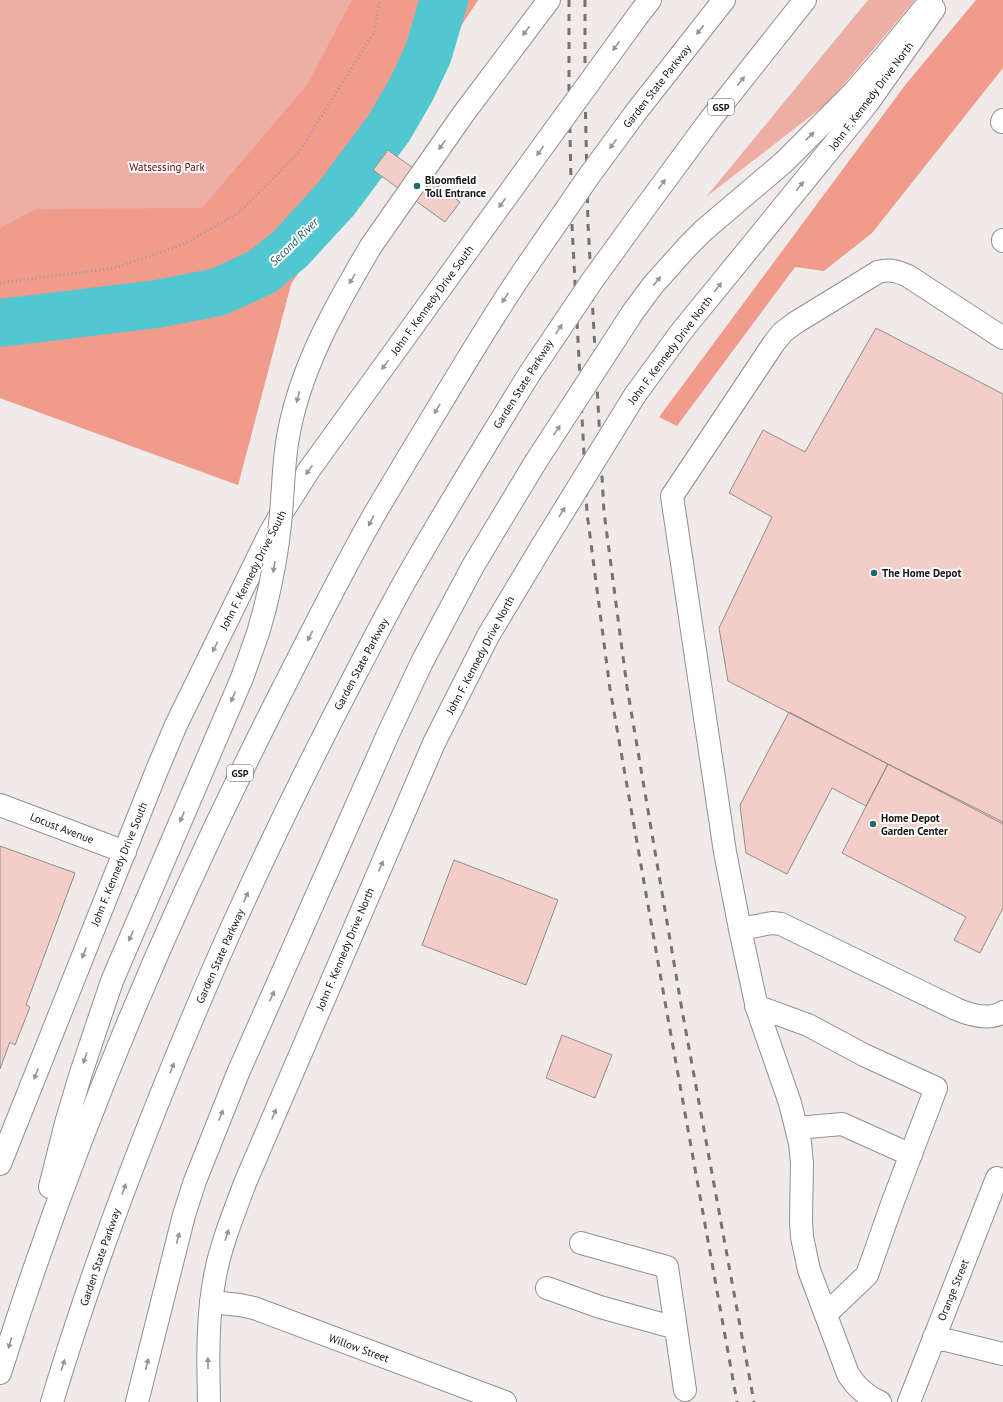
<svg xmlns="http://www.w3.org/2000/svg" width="1003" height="1402" font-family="'PT Sans',sans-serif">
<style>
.green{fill:#edafa5}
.forest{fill:#f19b8d}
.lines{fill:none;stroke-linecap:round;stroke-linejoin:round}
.river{stroke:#51c8cf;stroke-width:48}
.building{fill:#f3cec8;stroke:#918c8c}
.minor-casing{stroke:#948f8f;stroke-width:24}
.major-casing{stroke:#948f8f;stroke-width:24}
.highway-casing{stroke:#948f8f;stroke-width:24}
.path{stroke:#9f9b9b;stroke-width:2.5;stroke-dasharray:1 3;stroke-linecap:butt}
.minor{stroke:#fff;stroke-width:22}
.major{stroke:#fff;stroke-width:22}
.highway{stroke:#fff;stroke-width:22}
.rail{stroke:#757272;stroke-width:3;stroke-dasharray:7 7;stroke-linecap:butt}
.major-bridge-casing{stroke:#948f8f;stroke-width:24;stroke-linecap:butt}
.highway-bridge-casing{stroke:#948f8f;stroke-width:24;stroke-linecap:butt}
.major-bridge{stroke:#fff;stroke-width:22}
.highway-bridge{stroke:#fff;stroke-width:22}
.oneway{fill:#969595}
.poi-dot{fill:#1c696e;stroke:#fff;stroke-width:1.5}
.labels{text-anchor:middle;stroke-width:4;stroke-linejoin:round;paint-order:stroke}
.shield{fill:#fff;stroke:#5c5a5a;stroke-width:1}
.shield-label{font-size:10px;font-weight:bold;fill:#161414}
.street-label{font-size:11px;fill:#161414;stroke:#fff}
.park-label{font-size:11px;fill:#690000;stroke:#fff}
.poi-label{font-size:11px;font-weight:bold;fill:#161414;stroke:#fff;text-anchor:start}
.water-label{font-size:12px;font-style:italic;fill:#1d5053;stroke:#fff}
</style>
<rect width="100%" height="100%" fill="#f0ebea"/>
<!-- green -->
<path class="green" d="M0 0H478L291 284 238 485 0 398Z
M868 0H915L829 102 706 197Z"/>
<!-- forest -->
<path class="forest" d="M352 0H478L291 284 238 485 0 398V228L36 209 202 208 307 85Z
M976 0H1003V68L872 233 824 271 795 267 677 426 659 417 906 84Z"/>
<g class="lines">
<!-- river -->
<path class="river" d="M0 323 157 304 218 292 262 272 290 249 336 199 389 128 411 90 428 54 444 0"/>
</g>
<!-- building -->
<path class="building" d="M388 150 460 202 445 222 373 170Z
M876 328 1003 394V824L728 681 719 628 772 517 729 493 763 430 805 452Z
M789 712 888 764 866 806 832 788 787 874 746 853 740 805Z
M888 764 1003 822V908L980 953 954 940 966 917 842 853Z
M0 846 75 873 26 1005 30 1007 15 1045 10 1042 0 1069Z
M454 860 558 900 526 985 422 945Z
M562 1035 612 1055 595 1098 546 1078Z"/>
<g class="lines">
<!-- minor casing -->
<g class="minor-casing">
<path id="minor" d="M1002 122 1003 120
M1003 240V241
M0 805 125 852
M740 929 772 923 781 924 956 1009C970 1015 989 1021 1003 1012
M756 1006 808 1025 864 1055 936 1088 892 1204 867 1275 826 1314
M797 1128 842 1124 911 1155
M581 1243 667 1267 685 1390
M547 1288 600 1307 676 1328
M211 1302 240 1305 254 1308 505 1402
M934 1337 1003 1354
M880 1402C866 1396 856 1387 848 1374L809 1270 802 1237 801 1221 802 1163 800 1143 790 1103 757 1008 740 929 725 852 672 496 774 343 783 332 795 323 878 272C890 269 897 271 908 276L1003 338
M909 1402 997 1178"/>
</g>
<!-- major casing -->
<g class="major-casing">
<path id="major" d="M639 14 650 0
M635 395 681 332 867 104 934 9
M0 1164 157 770 176 725 269 535 281 514 309 470 525 171
M209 1402C208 1360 207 1318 215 1276 221 1244 234 1213 245 1183L434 743 488 636 542 546"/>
</g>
<!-- highway casing -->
<g class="highway-casing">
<path id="highway" d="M636 112 724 0
M639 216 709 121 805 0
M371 246 464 113 549 0
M633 312 653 285 687 247 704 230 784 162 854 92 885 56 931 0
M50 1187 66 1123 81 1073 112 981 242 678 258 633 265 608
M0 1373C77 1127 179 890 297 661 323 610 349 558 378 508 397 476 416 444 435 413 465 363 494 314 527 266
M52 1402C97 1252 154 1106 216 963 259 865 306 769 355 675 373 641 390 607 409 574 448 506 489 439 530 373
M137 1402 184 1215 195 1181 238 1073 389 732 422 662 473 566 535 463"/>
</g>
<!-- path -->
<path class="path" d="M0 283 115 268 182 245 240 212 300 151 374 32 380 0"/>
<!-- minor -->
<use href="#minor" class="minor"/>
<!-- major -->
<use href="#major" class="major"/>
<!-- highway -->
<use href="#highway" class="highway"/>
<!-- rail -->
<path class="rail" d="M569 0V90L572 225 587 513 610 689 667 1013 737 1402
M585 0V91L588 224 604 512 627 687 682 1010 754 1402"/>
<!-- major-bridge casing -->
<g class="major-bridge-casing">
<path id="major-bridge" d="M525 171 639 14
M542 546 635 395"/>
</g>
<!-- highway-bridge casing -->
<g class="highway-bridge-casing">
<path id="highway-bridge" d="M527 266 589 176 636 112
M530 373 592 281 639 216
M535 463 633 312
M265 608C272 580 277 553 280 524 283 497 283 470 287 443 298 371 335 307 371 246"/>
</g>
<!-- major-bridge -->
<use href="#major-bridge" class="major-bridge"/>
<!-- highway-bridge -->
<use href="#highway-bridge" class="highway-bridge"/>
</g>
<!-- one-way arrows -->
<defs><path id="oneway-solid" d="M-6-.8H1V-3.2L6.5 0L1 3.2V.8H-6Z"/></defs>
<g class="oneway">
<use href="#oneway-solid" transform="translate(700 30) rotate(128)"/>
<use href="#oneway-solid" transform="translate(526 31) rotate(127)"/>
<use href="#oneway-solid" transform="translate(616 46) rotate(126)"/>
<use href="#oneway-solid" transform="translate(741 81) rotate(-52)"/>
<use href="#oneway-solid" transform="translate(810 136) rotate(-44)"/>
<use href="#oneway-solid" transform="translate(613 144) rotate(126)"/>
<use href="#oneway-solid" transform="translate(442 145) rotate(125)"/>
<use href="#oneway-solid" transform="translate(540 151) rotate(126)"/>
<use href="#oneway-solid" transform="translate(662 184) rotate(-54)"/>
<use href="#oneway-solid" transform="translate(800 186) rotate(-51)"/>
<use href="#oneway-solid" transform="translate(502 203) rotate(126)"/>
<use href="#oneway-solid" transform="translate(352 279) rotate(121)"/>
<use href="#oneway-solid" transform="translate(657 281) rotate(-51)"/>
<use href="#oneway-solid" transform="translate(718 287) rotate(-51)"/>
<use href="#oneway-solid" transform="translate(505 298) rotate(124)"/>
<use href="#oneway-solid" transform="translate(559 329) rotate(-56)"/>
<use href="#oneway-solid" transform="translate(385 365) rotate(126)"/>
<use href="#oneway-solid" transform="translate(298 397) rotate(105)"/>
<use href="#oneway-solid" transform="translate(437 409) rotate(121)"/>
<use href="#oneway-solid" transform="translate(557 430) rotate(-57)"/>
<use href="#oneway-solid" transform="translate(309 470) rotate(125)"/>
<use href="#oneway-solid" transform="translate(562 512) rotate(-58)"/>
<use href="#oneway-solid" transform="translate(371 521) rotate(118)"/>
<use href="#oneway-solid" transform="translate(274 567) rotate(100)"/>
<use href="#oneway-solid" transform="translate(310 636) rotate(117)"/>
<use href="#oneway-solid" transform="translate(215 647) rotate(116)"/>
<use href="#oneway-solid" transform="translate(233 697) rotate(113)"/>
<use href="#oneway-solid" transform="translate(182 817) rotate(113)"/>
<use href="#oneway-solid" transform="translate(381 866) rotate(-67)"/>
<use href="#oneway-solid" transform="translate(246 897) rotate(-66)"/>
<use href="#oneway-solid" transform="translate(131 936) rotate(113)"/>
<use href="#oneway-solid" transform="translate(84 953) rotate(112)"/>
<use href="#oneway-solid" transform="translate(272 996) rotate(-66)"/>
<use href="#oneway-solid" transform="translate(85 1058) rotate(108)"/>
<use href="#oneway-solid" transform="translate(172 1068) rotate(-68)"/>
<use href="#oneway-solid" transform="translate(36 1074) rotate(112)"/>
<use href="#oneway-solid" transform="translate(274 1114) rotate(-67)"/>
<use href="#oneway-solid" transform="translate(221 1115) rotate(-69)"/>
<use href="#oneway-solid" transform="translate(124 1189) rotate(-70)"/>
<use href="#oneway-solid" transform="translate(227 1235) rotate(-72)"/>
<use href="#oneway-solid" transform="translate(178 1238) rotate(-75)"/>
<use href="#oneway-solid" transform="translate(10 1343) rotate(107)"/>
<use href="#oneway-solid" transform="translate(208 1363) rotate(-91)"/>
<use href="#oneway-solid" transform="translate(147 1364) rotate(-76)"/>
<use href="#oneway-solid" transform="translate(63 1365) rotate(-72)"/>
</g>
<!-- markers -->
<g class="poi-dot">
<circle cx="417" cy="186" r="4"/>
<circle cx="874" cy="573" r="4"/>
<circle cx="873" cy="824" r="4"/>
</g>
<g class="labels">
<!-- shield labels -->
<g class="shield">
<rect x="708" y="99" width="26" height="16" rx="3"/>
<rect x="227" y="765" width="26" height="16" rx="3"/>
</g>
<g class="shield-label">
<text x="721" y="111">GSP</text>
<text x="240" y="777">GSP</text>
</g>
<!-- street labels -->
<g class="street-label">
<text transform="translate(657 86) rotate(-52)" y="4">Garden State Parkway</text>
<text transform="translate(871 96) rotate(-53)" y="4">John F. Kennedy Drive North</text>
<text transform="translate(432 300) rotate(-54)" y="4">John F. Kennedy Drive South</text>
<text transform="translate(670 350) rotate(-53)" y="4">John F. Kennedy Drive North</text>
<text transform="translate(523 384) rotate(-58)" y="4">Garden State Parkway</text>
<text transform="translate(253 570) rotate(-63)" y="4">John F. Kennedy Drive South</text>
<text transform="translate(480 655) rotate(-62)" y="4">John F. Kennedy Drive North</text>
<text transform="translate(361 664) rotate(-62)" y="4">Garden State Parkway</text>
<text transform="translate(62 828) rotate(21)" y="4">Locust Avenue</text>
<text transform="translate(119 864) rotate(-68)" y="4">John F. Kennedy Drive South</text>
<text transform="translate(345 949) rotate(-67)" y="4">John F. Kennedy Drive North</text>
<text transform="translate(220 956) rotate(-66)" y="4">Garden State Parkway</text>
<text transform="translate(100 1257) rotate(-71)" y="4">Garden State Parkway</text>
<text transform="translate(953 1290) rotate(-68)" y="4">Orange Street</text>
<text transform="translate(359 1348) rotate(20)" y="4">Willow Street</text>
</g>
<!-- park labels -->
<g class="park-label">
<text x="167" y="171">Watsessing Park</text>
</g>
<!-- poi labels -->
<g class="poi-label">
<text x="425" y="184">Bloomfield<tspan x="425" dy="13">Toll Entrance</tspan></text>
<text x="882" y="577">The Home Depot</text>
<text x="881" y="822">Home Depot<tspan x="881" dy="13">Garden Center</tspan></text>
</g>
<!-- water labels -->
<g class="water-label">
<text transform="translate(294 242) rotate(-44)" y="4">Second River</text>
</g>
</g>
</svg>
